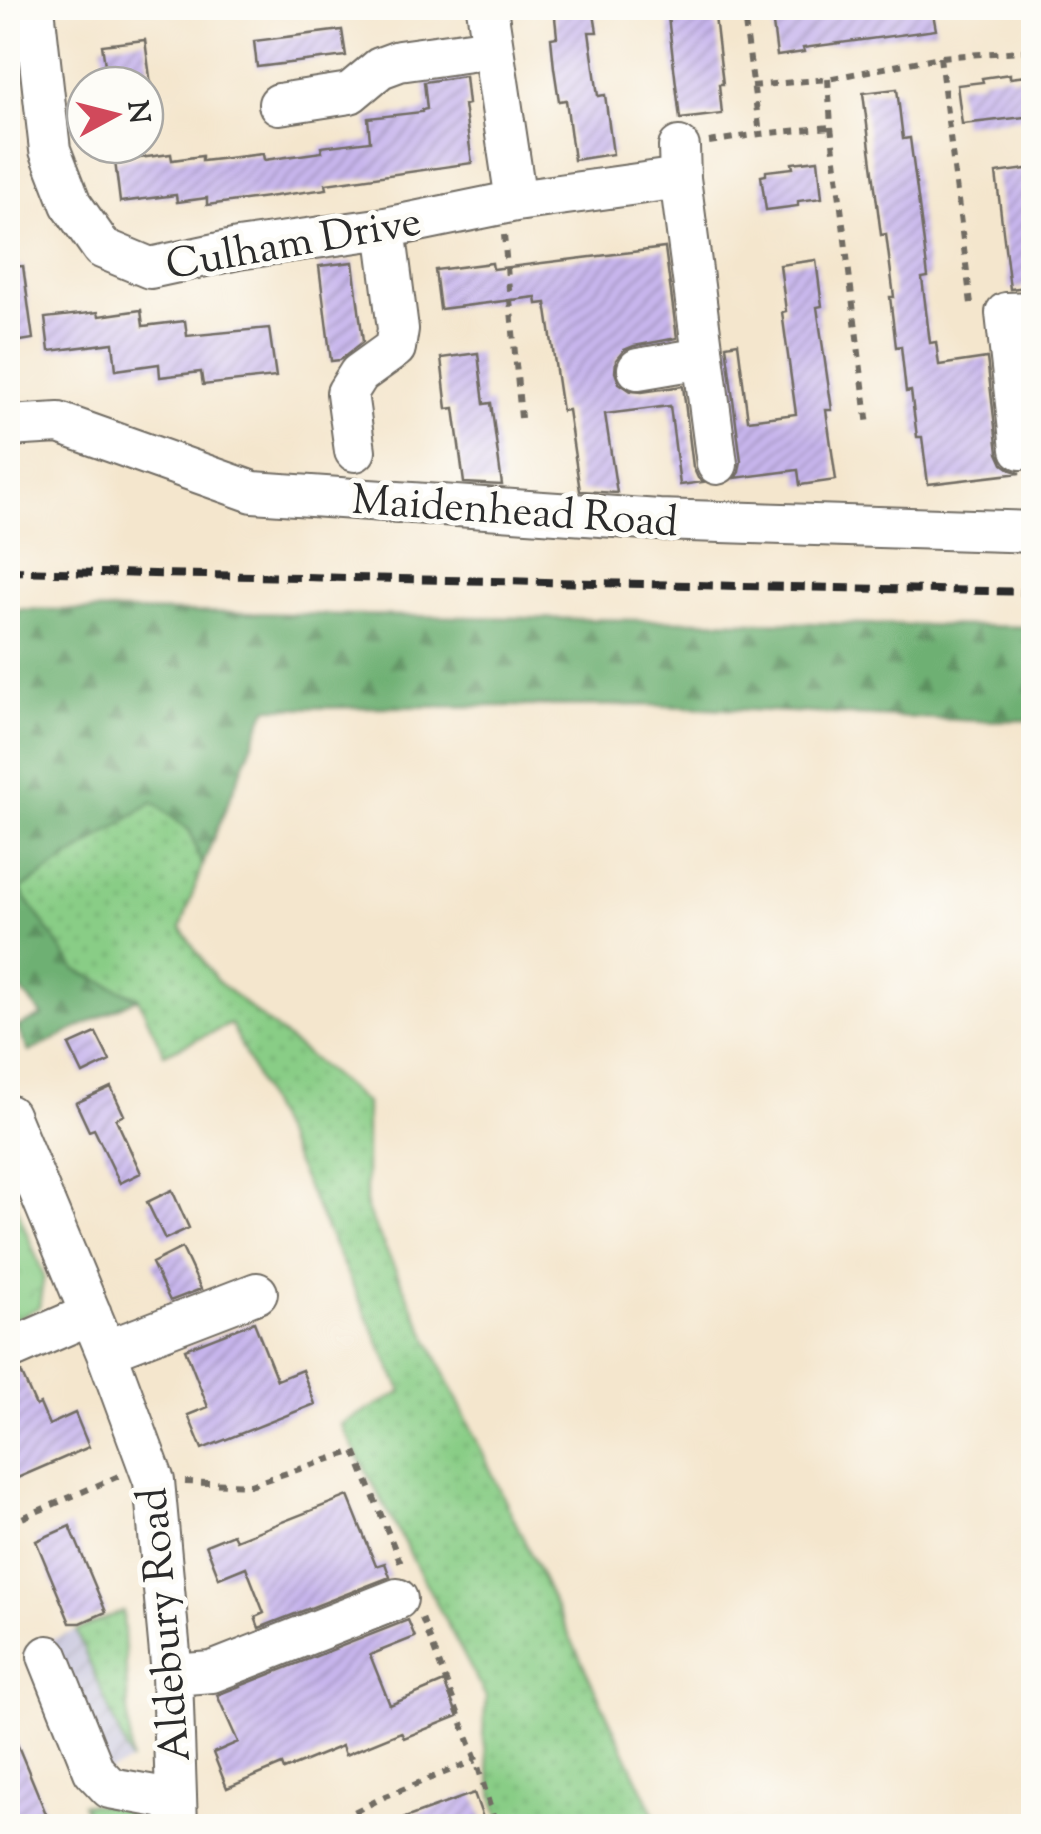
<svg xmlns="http://www.w3.org/2000/svg" width="1041" height="1834" font-family="'Sorts Mill Goudy',serif">
<style>
.industrial{fill:url(#industrial-furrows)}
.grass{fill:url(#grass-dots);stroke:#5a7c58;stroke-width:2.5}
.forest{fill:url(#forest-firs);stroke:#4c6e4f;stroke-width:2.5}
.park{fill:url(#park-crowns);stroke:#5a7c58;stroke-width:2.5}
.building{fill:url(#building-hatch)}
.lines{fill:none;stroke-linecap:round;stroke-linejoin:round}
.minor-casing{stroke:#716c64;stroke-width:44}
.path{stroke:#716c64;stroke-width:6;stroke-dasharray:8 8;stroke-linecap:butt}
.minor{stroke:#fff;stroke-width:40}
.rail{stroke:#2b2b2b;stroke-width:8;stroke-dasharray:15 8;stroke-linecap:butt}
.labels{text-anchor:middle;stroke-width:10;stroke-linejoin:round;paint-order:stroke}
.street-label{font-size:42px;fill:#2b2b2b;stroke:#fdfcf7}
</style>
<defs>
<pattern id="industrial-furrows" width="10" height="10" patternUnits="userSpaceOnUse" patternTransform="scale(2.5)"><rect width="10" height="10" fill="#c3c1db"/><path d="M-1 1l2-2M0 10L10 0M9 11l2-2" fill="none" stroke="#a8a6bc"/></pattern>
<pattern id="grass-dots" width="8" height="8" patternUnits="userSpaceOnUse" patternTransform="scale(2.5)"><rect width="8" height="8" fill="#89cd86"/><path d="M2 2h.1M6 6h.1" fill="none" stroke="#76b074" stroke-width="1.8" stroke-linecap="round"/></pattern>
<pattern id="forest-firs" width="22" height="20" patternUnits="userSpaceOnUse" patternTransform="scale(2.5)"><rect width="22" height="20" fill="#6eb073"/><path d="M5 1l3.5 6h-7zM16 11l3.5 6h-7z" fill="#5b8f5f"/></pattern>
<pattern id="park-crowns" width="20" height="18" patternUnits="userSpaceOnUse" patternTransform="scale(2.5)"><rect width="20" height="18" fill="#89cd86"/><path d="M2 6a3 3 0 1 1 6 0M12 15a3 3 0 1 1 6 0" fill="none" stroke="#76b074"/></pattern>
<pattern id="building-hatch" width="6" height="6" patternUnits="userSpaceOnUse" patternTransform="scale(2.5)"><rect width="6" height="6" fill="#c8b6ed"/><path d="M-1 1l2-2M0 6l6-6M5 7l2-2" fill="none" stroke="#a394c0"/></pattern>
</defs>
<rect width="100%" height="100%" fill="#fdfcf7"/>
<filter id="ink" filterUnits="userSpaceOnUse"><feTurbulence type="fractalNoise" baseFrequency=".01" numOctaves="2"/><feDisplacementMap in="SourceGraphic" scale="20" xChannelSelector="R" yChannelSelector="G"/><feConvolveMatrix kernelMatrix="1 2 1 2 8 2 1 2 1" color-interpolation-filters="sRGB"/></filter>
<filter id="wash" filterUnits="userSpaceOnUse"><feTurbulence type="fractalNoise" baseFrequency=".0048" numOctaves="4" result="noise"/><feDisplacementMap in="SourceGraphic" scale="40" xChannelSelector="R" yChannelSelector="G"/><feGaussianBlur stdDeviation="2.25" result="paint"/><feColorMatrix in="noise" values="0 0 0 0 0 0 0 0 0 0 0 0 0 0 0 0 0 1.4 0 .05"/><feComposite in="paint" operator="in"/></filter>
<g filter="url(#wash)">
<rect width="100%" height="100%" fill="#f4e6cd"/>
<!-- industrial -->
<path class="industrial" d="M76 1631 131 1762 79 1785 25 1649Z"/>
<!-- grass -->
<path class="grass" d="M154 802 190 831 202 866 181 928 216 980 366 1103V1208L660 1826H502L494 1799 483 1735 486 1697 341 1424 402 1392 231 1024 164 1054 138 998 76 970 19 890Z
M123 1611 131 1762 76 1631Z
M82 1804 120 1806 122 1812 150 1811 154 1824 91 1826Z"/>
<!-- forest -->
<path class="forest" d="M8 609 1033 627V720L981 721 646 705 267 708 202 866 190 831 153 802 20 890 76 970 138 998 29 1052 17 1027 43 1016 8 975Z"/>
<!-- park -->
<path class="park" d="M8 1186 44 1276 39 1307 8 1323Z"/>
<g id="blocks">
<!-- building -->
<path class="building" d="M554 8H593L597 32H589L598 96 605 95 613 154 574 160 566 100 559 101 554 68 551 38 557 37Z
M667 8H714L723 84H719L722 114 680 119Z
M771 8H932L936 30 803 48 804 52 777 56Z
M342 30 346 56 257 67 254 41Z
M145 40 151 85H108L102 45Z
M1010 74V78L1034 75V116L962 124 957 85 983 82 982 78Z
M465 76 468 104 464 105 472 163 326 184 327 189 207 205V198L177 202 176 195 120 202 115 161 171 154 172 160 202 156V161L263 154 264 160 322 152 321 147 370 141 368 118 422 112V110L427 109 424 82Z
M897 89 903 139 910 138 922 228 928 277 922 278 930 343 936 342 939 365 987 358 998 453 1003 464 1011 470 1020 473 928 484 922 437H917L911 391 906 392 901 346 896 347 890 297H894L886 234 881 235 863 93Z
M818 160 822 198 798 201V206L766 210 761 176 766 175V171L793 168 792 163Z
M1034 168V286L1010 289 996 173Z
M665 248 677 338 634 346 624 350 616 360 615 372 619 383 631 391 642 392 683 386 693 467 698 478 703 482 680 485 670 406 605 414 617 493 580 491 568 410 562 411 546 303 537 304 536 297 440 309 435 270 492 263 493 269Z
M816 260 822 306 817 307 832 410H826L836 480 800 485 798 470 735 478 739 472 741 461 726 345 738 343 748 420 796 414 782 312 786 311 780 265Z
M353 262 363 342 340 360 331 361 319 266Z
M23 266 33 339 8 343V267Z
M141 310 143 326 185 321 187 336 269 328 276 377 203 385 201 372 160 377 159 364 116 370 113 343 49 351 45 318 98 312 99 316Z
M478 353 484 404 491 403 502 485 464 483 454 408 447 409 441 358Z
M96 1033 110 1061 83 1074 69 1045Z
M111 1087 124 1115 116 1119 141 1173 120 1183 94 1129 89 1131 76 1103Z
M172 1190 189 1228 165 1239 147 1202Z
M182 1248 201 1289 170 1301 152 1263Z
M254 1322 277 1380 302 1370 315 1404 202 1449 188 1415 208 1407 185 1349Z
M20 1370 36 1406 40 1404 49 1425 75 1413 89 1447 8 1482V1373Z
M348 1496 376 1566 385 1563 390 1577 259 1628 255 1617 264 1613 246 1567 219 1578 206 1545 233 1534 236 1540Z
M70 1526 106 1612 81 1623H70L36 1541Z
M408 1620 415 1637 370 1655 390 1705 444 1682 458 1716 404 1738 401 1732 345 1755 342 1746 284 1770 282 1765 227 1788 213 1753 238 1742 217 1695Z
M8 1722 33 1782 51 1826H8Z
M474 1793 486 1826H391V1823Z"/>
</g>
</g>
<g filter="url(#ink)">
<use href="#blocks" fill-opacity="0" stroke="#716c64" stroke-width="2.5"/>
<g class="lines">
<!-- minor casing -->
<g class="minor-casing">
<path id="minor" d="M34 8 50 150 71 204 102 248 150 268 238 249 385 228 516 201 680 178
M487 8 516 201
M279 104 350 93 380 68 399 61 492 48
M679 147 680 178 717 464
M638 369 703 358
M8 426 59 423 253 492 659 520 1034 532
M1021 449 1006 313 1034 312
M355 451 347 393 359 374 395 348 398 329 385 228
M8 1115 106 1351 154 1481 172 1675 177 1826
M8 1350 91 1314
M106 1351 257 1293
M48 1656 94 1771 110 1788 176 1800
M172 1675 212 1672 397 1599"/>
</g>
<!-- path -->
<path class="path" d="M743 8 760 134
M940 57 971 304
M828 79 831 127 868 426
M752 86 828 79 940 57 1034 50
M709 142 760 134 831 127
M504 235 521 418
M185 1482 250 1485 355 1451 401 1564
M8 1524 119 1476
M422 1618 476 1760 496 1826
M326 1826 386 1796 476 1760"/>
<!-- minor -->
<use href="#minor" class="minor"/>
<!-- rail -->
<path class="rail" d="M8 571 1034 592"/>
</g>
</g>
<g class="labels">
<!-- street labels -->
<g class="street-label">
<text transform="translate(293 241) rotate(-10)" y="15">Culham Drive</text>
<text transform="translate(515 509) rotate(4)" y="15">Maidenhead Road</text>
<text transform="translate(162 1625) rotate(-95)" y="15">Aldebury Road</text>
</g>
</g>
<!-- margin -->
<rect width="1041" height="1834" fill="none" stroke="#fdfcf7" stroke-width="40"/>
<!-- north arrow -->
<g transform="translate(115 115) rotate(83)"><circle r="48" fill="#fdfcf7" stroke="#a9a8a5" stroke-width="2.5"/>
<path d="M0-8L18 38L0 25L-18 38Z" fill="#d1495b"/>
<text y="-15" font-size="28" font-weight="bold" text-anchor="middle" fill="#2b2b2b">N</text>
</g>
</svg>
